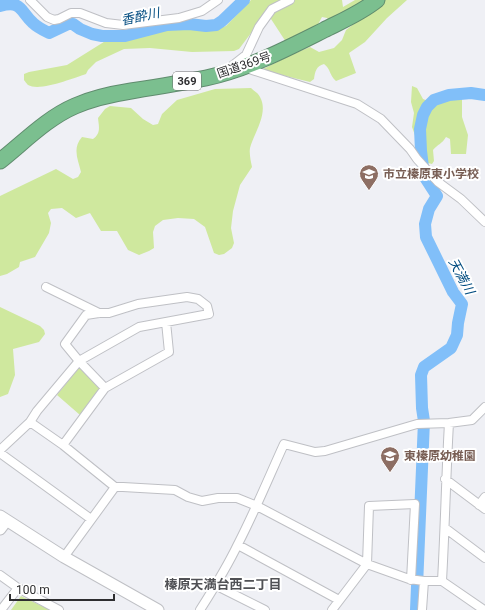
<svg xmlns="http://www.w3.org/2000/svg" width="485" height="610" font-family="Roboto,'Noto Sans JP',sans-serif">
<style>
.green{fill:#cfe89e}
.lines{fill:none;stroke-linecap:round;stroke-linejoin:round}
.river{stroke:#81bff9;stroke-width:12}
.street-casing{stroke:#bfc0c5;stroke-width:10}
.secondary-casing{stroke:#bfc0c5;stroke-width:13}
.highway-casing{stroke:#608c6e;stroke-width:17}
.street{stroke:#fff;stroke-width:8}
.secondary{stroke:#fff;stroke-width:11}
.highway{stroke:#7bbf8f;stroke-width:15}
.labels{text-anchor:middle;stroke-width:4;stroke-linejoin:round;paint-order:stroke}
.shield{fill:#fff;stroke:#6d6d6e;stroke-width:1}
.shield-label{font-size:11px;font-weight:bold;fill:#2e2e30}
.street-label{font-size:12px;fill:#2e2e30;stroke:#fff}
.education-label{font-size:12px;font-weight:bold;fill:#785e54;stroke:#fff;text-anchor:start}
.water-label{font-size:13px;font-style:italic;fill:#024c80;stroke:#fff}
.neighbourhood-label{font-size:13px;font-weight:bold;fill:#505155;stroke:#fff}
</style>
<rect width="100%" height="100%" fill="#eff0f5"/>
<!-- green -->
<path class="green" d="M251 0H342L343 7 355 0H368L331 22 327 18 322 17 315 30 286 42 271 19 264 16 239 49 234 51 192 52 150 48 124 49 96 62 88 70 86 74C73 78 40 92 28 85 27 84 24 80 24 80V74L29 72 67 65 107 40 135 36 170 29 220 28 226 26Z
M385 0H407L387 18 365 42 349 53 356 73 336 81C329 75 331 69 324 64 316 66 315 72 314 79L310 82 261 70 291 55 310 47 319 52 334 48 342 40 346 30Z
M412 86 417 88 423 99 428 101 462 98V117L468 135 466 154H451L450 139 446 137C442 144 438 144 433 150L434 161 432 164 428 163 425 157V141L416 138 412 127 414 113 411 102Z
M251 88C254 91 258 93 260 97 269 113 254 133 250 148 249 154 251 162 252 167L240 185 233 211 231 228 234 243 232 248 224 254 219 255 214 253 205 227 194 219 178 218 163 220 155 226 153 232 154 248 149 251 139 255 128 250 117 231H101L90 213 76 218 62 208 51 209 48 213 51 223 49 233 35 257 20 262 19 267 7 274 0 276V196L56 169 73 179 78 177 81 172C78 160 72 148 82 137L93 139C101 133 99 127 98 118L105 109 110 106 131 108 143 119 153 125 158 124 162 114 177 100 215 89Z
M0 307 40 326 44 330 45 334 39 342 13 349 15 375 8 394 0 397Z
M80 366 100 388 80 415 57 395Z
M21 596 50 610H11Z"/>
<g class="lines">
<!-- river -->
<path class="river" d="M0 6C22 0 20 11 33 23 37 27 43 30 49 33L68 24H73L80 29 92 34 102 36H125L167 25 189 24 206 26 216 25 222 21 244 0
M416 610 424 421 422 408 421 375 424 367 451 348 457 335 458 323 462 304 453 292 426 237 425 224 429 209 437 196 426 179 423 167 421 151 420 129 423 115 427 107 434 100 449 95 471 93 485 95"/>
<!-- street casing -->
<g class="street-casing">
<path id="street" d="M30 0 47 17 54 20 59 19 71 13H80L106 23 123 25 179 18 202 11 218 0
M232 66 246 55 259 27 272 9 290 0
M246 68 357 104 381 119 410 149 417 159 438 182 461 199 485 222
M46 287 99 313
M30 422 63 445 115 487H123L175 490 188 497 202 501 218 498H237L257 506 367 564 409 579 424 581H442L484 610
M63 445 105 388 169 352 166 322
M0 450 30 422 37 411 79 361 139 327 209 314 207 306 198 299 187 297 138 304 109 313H99L86 315 65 344 79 361 105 388
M0 453 91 519
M445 479 485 509
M479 505 485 497
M445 528 485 558
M238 545 339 600
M64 557 115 487
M0 575 18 588 59 610
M442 581C445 528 446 475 449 423
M215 585 265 610
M1 610 18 588
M200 610C214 588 227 567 238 544 255 511 269 477 284 444L315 452 325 451 417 424 449 423 472 420 485 407
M332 610 367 564 369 506 415 504 411 580
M422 610 424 581"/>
</g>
<!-- secondary casing -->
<g class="secondary-casing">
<path id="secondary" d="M0 516 64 557 158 610
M0 529 6 521"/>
</g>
<!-- highway casing -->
<g class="highway-casing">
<path id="highway" d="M0 161C24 142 47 118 75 106 93 98 112 94 131 91 156 87 181 83 206 78 248 69 286 49 324 30 342 21 361 13 377 0"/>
</g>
<!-- street -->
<use href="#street" class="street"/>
<!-- secondary -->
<use href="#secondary" class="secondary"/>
<!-- highway -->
<use href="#highway" class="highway"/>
</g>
<!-- icons -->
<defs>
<g id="school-pin" transform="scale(1)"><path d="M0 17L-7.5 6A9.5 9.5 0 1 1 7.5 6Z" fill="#8d6e63" stroke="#fff"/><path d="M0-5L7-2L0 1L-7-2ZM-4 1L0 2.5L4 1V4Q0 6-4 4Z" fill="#fff"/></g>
</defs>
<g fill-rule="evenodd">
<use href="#school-pin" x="369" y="174"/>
<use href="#school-pin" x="390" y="456"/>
</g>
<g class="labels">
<!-- shield labels -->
<rect class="shield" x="173" y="72" width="28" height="18" rx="3"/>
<g class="shield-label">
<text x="187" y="85">369</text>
</g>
<!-- street labels -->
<g class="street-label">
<text transform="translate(244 65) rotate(-19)" y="4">国道369号</text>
</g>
<!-- education labels -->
<g class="education-label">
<text x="383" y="178">市立榛原東小学校</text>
<text x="404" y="460">東榛原幼稚園</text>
</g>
<!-- water labels -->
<g class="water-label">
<text transform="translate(140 16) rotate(-12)" y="5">香酔川</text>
<text transform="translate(462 276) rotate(62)" y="5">天満川</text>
</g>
<!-- neighbourhood labels -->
<g class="neighbourhood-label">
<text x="223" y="589">榛原天満台西二丁目</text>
</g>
</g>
<!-- scale -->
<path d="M10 594v6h104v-6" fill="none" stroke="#2e2e30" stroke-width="2"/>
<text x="16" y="594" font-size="12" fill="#2e2e30" stroke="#ffffff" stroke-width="3" paint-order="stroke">100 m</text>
</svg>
